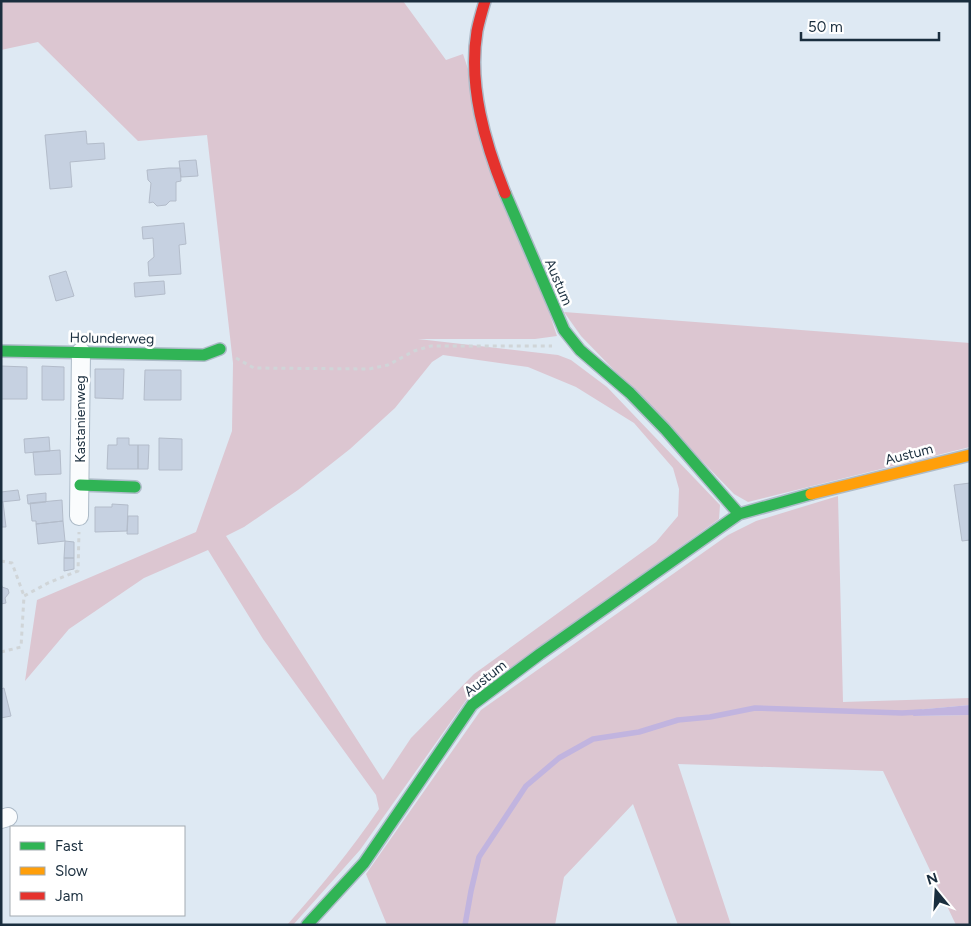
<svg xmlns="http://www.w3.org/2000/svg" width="971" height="926" font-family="Figtree,sans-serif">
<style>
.green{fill:#dcc6d1;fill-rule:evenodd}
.water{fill:#c1b4df}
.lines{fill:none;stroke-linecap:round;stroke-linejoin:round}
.stream{stroke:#c1b4df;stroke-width:5.5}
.building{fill:#c6d1e1;stroke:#b3bcca}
.street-casing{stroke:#adbbc8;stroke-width:20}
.fast-casing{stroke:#adbbc8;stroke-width:14}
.slow-casing{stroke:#adbbc8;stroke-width:14}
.jam-casing{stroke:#adbbc8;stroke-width:14}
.path{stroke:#d0d5d8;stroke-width:3;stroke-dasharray:4 4;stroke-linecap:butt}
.street{stroke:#fafcfd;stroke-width:18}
.fast{stroke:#30b455;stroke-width:11}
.slow{stroke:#ff9f0a;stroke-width:11}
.jam{stroke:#e5322d;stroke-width:11}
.labels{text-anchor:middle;stroke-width:5;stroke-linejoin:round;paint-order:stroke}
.street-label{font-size:14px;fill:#1a2e3e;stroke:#fff}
</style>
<rect width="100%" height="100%" fill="#dee9f3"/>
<!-- green -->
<path class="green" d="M1 1H403L446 60 463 54 557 336 535 339H418L558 355 571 360 607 387 720 505 719 519 467 699 360 850 293 925H287C320 888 351 850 379 809L376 795 263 639 208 550 144 578 69 629 25 681 37 600 196 532 232 431 233 363 207 135 138 141 38 42 1 50ZM443 355 528 367 576 387 634 423 673 468 679 489 678 516 656 542 474 674 411 738 383 780 226 536 244 527 298 490 350 449 395 408 432 362Z
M564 312 970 343V447L748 502 734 494 581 336Z
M838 496 843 702 970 698V705L915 710 913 716 970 715V925H956L883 771 678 764 731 925H678L633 804 564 877 555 925H387L366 874 481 710 728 535 756 521Z"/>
<!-- water -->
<path class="water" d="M970 705V715L913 716 914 710Z"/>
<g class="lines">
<!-- stream -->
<path class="stream" d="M465 925 471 891 479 857 526 786 559 758 593 739 639 732 678 720 710 717 755 708 902 713 921 712"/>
</g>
<!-- building -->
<path class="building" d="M86 131 87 144 104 143 105 159 70 162 72 187 50 189 45 135Z
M196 160 198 176 181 177 179 161Z
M169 168H180L181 181 176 182V201H170L166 205 157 206 153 202 149 203 151 183 148 180 147 170Z
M184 223 186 244 179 245 181 274 149 276 148 262 154 257 153 238 143 239 142 227Z
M66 271 74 296 56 301 49 276Z
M164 281 165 294 135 297 134 283Z
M1 366 27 367V399H1Z
M42 366 64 367V400H42Z
M95 369H124L123 399 95 398Z
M145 370H181V400H144Z
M49 437 50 451 25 453 24 439Z
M117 438H129V445H138V469H107L108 445H117Z
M159 438 182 439V470H159Z
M138 445H149L148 469H138Z
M60 450 61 474 35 475 33 452Z
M970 483V540L962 541 954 485Z
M18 490 20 500 1 502V492Z
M46 493V502L28 504 27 495Z
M62 500 63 521 36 524V521H32L30 503Z
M1 502H3L6 527H1Z
M112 504 128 505 127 531 95 532V507H112Z
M128 516H138V534H127Z
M63 521 65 541 38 544 36 524Z
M65 541 74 542V558H64Z
M64 558H74V569L64 571Z
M1 583 2 587 8 589 9 593 5 598 6 603 1 604Z
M4 688 11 716 1 718V689Z"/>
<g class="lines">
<!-- street casing -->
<g class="street-casing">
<path id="street" d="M79 516 81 352
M1 819 8 817"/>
</g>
<!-- fast casing -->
<g class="fast-casing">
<path id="fast" d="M505 193 564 330 580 350 630 393 665 429 739 514
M1 351 204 355 220 349
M80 485 135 487
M307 925 364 863 472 705 540 654 739 514 811 494"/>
</g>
<!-- slow casing -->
<g class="slow-casing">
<path id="slow" d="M811 494 970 455"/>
</g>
<!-- jam casing -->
<g class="jam-casing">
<path id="jam" d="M485 1C482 11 479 21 477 31 468 86 485 143 505 193"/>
</g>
<!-- path -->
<path class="path" d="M236 358 254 368 369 369 388 365 414 351 431 346H552
M1 561 12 563 24 596
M1 652 21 647 24 596 48 583 78 571 79 532"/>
<!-- street -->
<use href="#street" class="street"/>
<!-- fast -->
<use href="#fast" class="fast"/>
<!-- slow -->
<use href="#slow" class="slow"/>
<!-- jam -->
<use href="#jam" class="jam"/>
</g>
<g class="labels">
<!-- street labels -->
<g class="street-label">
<text transform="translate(559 282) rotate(67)" y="5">Austum</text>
<text transform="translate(112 338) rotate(1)" y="5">Holunderweg</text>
<text transform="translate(80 419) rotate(-90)" y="5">Kastanienweg</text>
<text transform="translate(909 454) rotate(-14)" y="5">Austum</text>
<text transform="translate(485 678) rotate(-38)" y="5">Austum</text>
</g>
</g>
<!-- border -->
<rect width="971" height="926" fill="none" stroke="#1a2e3e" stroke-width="5"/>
<!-- legend -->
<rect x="10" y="826" width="175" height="90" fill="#ffffff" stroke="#a3abb2"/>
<rect x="20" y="842" width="25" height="8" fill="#30b455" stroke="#a3abb2"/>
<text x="55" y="851" font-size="15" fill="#1a2e3e">Fast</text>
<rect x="20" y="867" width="25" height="8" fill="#ff9f0a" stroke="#a3abb2"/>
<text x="55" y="876" font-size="15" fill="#1a2e3e">Slow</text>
<rect x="20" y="892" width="25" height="8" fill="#e5322d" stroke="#a3abb2"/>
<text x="55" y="901" font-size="15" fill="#1a2e3e">Jam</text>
<!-- north arrow -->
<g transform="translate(936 891) rotate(342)" stroke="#ffffff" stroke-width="4" paint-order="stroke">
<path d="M0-4L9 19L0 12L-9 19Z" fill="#1a2e3e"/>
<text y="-8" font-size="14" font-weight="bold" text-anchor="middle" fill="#1a2e3e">N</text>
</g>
<!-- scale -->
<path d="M801 32v8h138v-8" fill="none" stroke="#1a2e3e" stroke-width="2.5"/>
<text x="808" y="32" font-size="15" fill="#1a2e3e" stroke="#ffffff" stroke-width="4" paint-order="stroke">50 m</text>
</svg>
